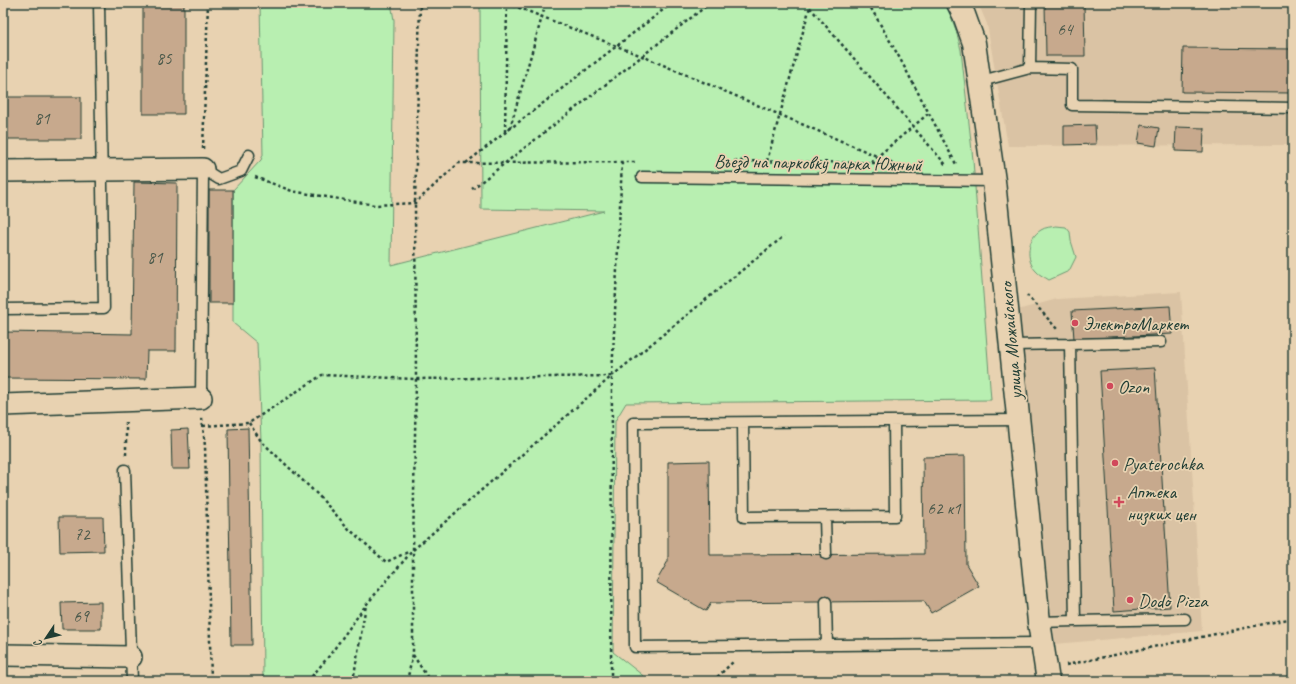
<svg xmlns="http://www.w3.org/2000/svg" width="1296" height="684" font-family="Caveat,sans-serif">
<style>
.built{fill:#dac3a4}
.green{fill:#b8efb1;stroke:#6c9672}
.building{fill:#c7a98d;stroke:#1f3d34}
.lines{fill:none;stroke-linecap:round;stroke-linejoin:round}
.service-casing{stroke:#1f3d34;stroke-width:13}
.minor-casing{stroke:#1f3d34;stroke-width:24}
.secondary-casing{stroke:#1f3d34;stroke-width:25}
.path{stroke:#1f3d34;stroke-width:2.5;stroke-dasharray:3 3;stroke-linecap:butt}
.service{stroke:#e8d2b1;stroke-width:10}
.minor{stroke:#e8d2b1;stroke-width:21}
.secondary{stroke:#e8d2b1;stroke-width:22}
.poi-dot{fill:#d1495b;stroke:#e8d2b1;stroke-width:1.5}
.labels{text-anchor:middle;stroke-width:3.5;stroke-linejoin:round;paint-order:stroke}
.number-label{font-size:17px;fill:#49584a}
.street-label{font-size:19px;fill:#1f3d34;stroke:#e8d2b1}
.poi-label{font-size:19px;fill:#1f3d34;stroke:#e8d2b1;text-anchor:start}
</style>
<rect width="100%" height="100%" fill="#e8d2b1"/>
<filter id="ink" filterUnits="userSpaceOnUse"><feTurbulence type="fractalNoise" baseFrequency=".025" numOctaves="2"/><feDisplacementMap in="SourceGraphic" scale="8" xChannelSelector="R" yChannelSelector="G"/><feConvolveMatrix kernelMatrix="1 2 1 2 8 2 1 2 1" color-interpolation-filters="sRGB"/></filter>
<g filter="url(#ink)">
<!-- built -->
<path class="built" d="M978 3H1293V145L1008 146 987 24Z
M1181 292 1202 631 1055 644 1014 311 1057 299Z"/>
<!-- green -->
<path class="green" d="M260 3H391L394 20 391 265 604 211 481 209 480 3H944C953 18 957 33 961 50L973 160 991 400 626 403 615 421 613 652 646 678V681H263L261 441 257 343 233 323V190L261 160 263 155Z
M1056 226 1066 227 1070 232 1071 241 1076 257 1069 271 1049 280C1045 277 1039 275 1036 271 1025 260 1027 238 1041 230 1045 227 1052 227 1056 226Z"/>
<!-- building -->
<path class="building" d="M143 3H184V114H143Z
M1045 3H1084L1085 56H1046Z
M1183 48 1293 49V93L1182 92Z
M3 97H81V139H3Z
M1095 125 1096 144 1064 145V126Z
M1141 125 1159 128 1156 146 1138 143Z
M1176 127 1204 128 1203 152 1175 151Z
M134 182 177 183 176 351H147L146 379 3 378V332L132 334Z
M209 190H233V303H209Z
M1170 306 1172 334 1074 339 1072 311Z
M1155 368 1170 607 1114 611 1100 371Z
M248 428 252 645H231L228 429Z
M188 429 190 469H172L171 430Z
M965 456 966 564 979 586 931 613 924 601 711 603 706 611 656 582 668 561V462L709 461 710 555 924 554 923 457Z
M59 517H103L104 551 60 552Z
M3 595 5 637H3Z
M101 602V629H62L61 603Z"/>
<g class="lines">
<!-- service casing -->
<g class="service-casing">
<path id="service" d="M1031 3 1030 68 1072 69V105L1293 108
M980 80 989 79 1030 68
M642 177 994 181
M3 309 104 308 99 3
M1070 344 1161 342
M1011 345 1070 344 1075 621 1039 622
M201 398 203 169 219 179 241 171 249 155
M1017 420 633 423 635 647 1041 643
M743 423 744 517 895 516 894 421
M125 470 132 681
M825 517 826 554
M826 602 827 645
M1075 621 1185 619"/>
</g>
<!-- minor casing -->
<g class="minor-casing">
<path id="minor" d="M3 171 203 169
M3 405 201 398
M3 655 131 657"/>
</g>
<!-- secondary casing -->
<g class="secondary-casing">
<path id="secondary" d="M958 3 964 15 974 43 994 181 1039 622 1048 681"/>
</g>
<!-- path -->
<path class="path" d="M507 3 642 56 893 163
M806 3 947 166
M868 3 898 55 957 166
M510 128 546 3
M505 132 507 3
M203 149 208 3
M734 161 881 163
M767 161 811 3
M871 162 929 113
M466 163 672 3
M255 177 292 191 375 205 415 203 459 163 637 162
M472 189 710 3
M1027 295 1057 329
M202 418 205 446 211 681
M249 423 261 441 318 495 349 529 386 562 410 551
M203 426 249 423 322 375 416 379 612 376
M126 455V420
M413 655 430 681
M1066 665 1293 618
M308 681 329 656 366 605 413 550 612 376 784 236
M353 681 366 605
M407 681 413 654V550L416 379 415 203 420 3
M611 681 612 376 622 162
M713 681 734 661"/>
<!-- service -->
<use href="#service" class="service"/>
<!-- minor -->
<use href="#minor" class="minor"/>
<!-- secondary -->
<use href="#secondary" class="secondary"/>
</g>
</g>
<!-- markers -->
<g class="poi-dot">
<circle cx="1075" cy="323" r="4"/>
<circle cx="1110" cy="386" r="4"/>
<circle cx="1115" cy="463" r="4"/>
<path d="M1117 496h4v4h4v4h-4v4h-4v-4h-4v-4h4z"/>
<circle cx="1130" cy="600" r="4"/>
</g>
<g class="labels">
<!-- number labels -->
<g class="number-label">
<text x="1065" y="35">64</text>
<text x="164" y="64">85</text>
<text x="42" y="124">81</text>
<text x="155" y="263">81</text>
<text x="944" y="514">62 к1</text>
<text x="82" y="540">72</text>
<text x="81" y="622">69</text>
</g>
<!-- street labels -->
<g class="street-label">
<text transform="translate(818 162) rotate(1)" y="7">Въезд на парковку парка Южный</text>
<text transform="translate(1010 341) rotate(-95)" y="7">улица Можайского</text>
</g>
<!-- poi labels -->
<g class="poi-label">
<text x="1083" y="330">ЭлектроМаркет</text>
<text x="1118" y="393">Ozon</text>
<text x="1123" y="470">Pyaterochka</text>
<text x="1127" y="498">Аптека<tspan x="1127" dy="22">низких цен</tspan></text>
<text x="1138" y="607">Dodo Pizza</text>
</g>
</g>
<!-- margin -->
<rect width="1296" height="684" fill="none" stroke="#e8d2b1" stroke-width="16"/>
<rect x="8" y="8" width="1280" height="668" fill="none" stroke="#1f3d34" stroke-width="1.5" filter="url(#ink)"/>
<!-- north arrow -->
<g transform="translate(46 638) rotate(235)" stroke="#e8d2b1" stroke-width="3" paint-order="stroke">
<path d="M0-3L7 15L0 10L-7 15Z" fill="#1f3d34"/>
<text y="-6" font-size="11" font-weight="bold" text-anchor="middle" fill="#1f3d34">С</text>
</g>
</svg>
